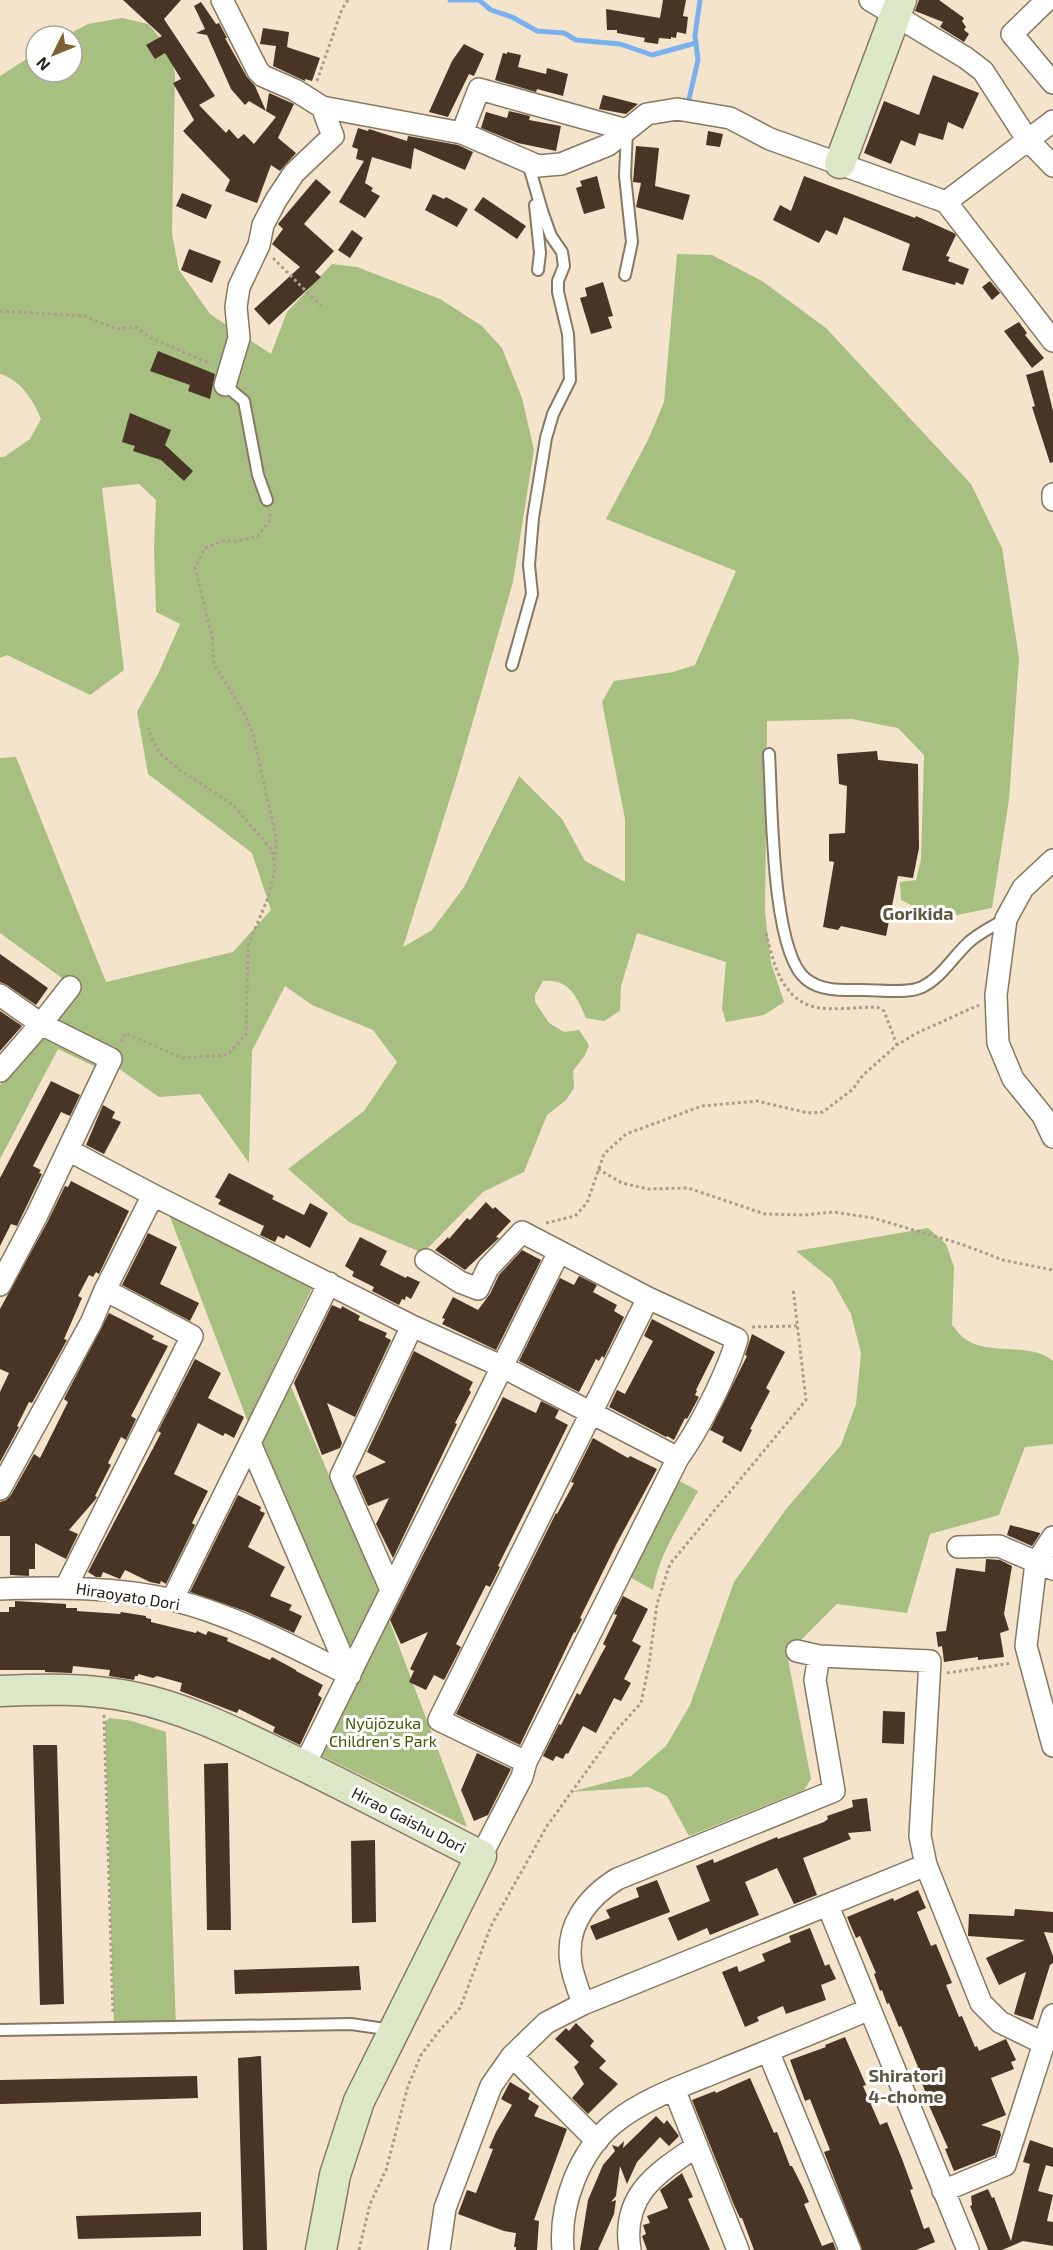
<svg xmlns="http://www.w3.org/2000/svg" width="1053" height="2250" font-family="'Exo 2',sans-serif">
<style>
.green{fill:#a7bf80}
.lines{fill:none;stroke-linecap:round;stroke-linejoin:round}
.stream{stroke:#79b1ef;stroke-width:5}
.building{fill:#483526}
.lane-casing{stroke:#867862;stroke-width:14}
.street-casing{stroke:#867862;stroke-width:24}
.secondary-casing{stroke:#867862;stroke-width:33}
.path{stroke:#aa9e8b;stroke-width:3;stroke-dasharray:3 3;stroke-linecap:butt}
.lane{stroke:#fff;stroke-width:10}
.street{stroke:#fff;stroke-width:21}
.secondary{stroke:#dce7c7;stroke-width:30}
.labels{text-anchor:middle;stroke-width:6;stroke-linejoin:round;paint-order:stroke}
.street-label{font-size:16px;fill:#252017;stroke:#fff}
.park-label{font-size:16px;fill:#415900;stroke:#fff}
.neighbourhood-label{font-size:18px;font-weight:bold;fill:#625540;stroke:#fff}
</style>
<rect width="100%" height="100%" fill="#f4e4cc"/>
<!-- green -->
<path class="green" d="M122 18 148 24 169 48 175 75 172 234 179 270 210 314 271 354 287 312 332 264 357 267 440 299 482 326 502 348 522 398 534 450 513 582 458 773 403 947 432 930 464 887 519 776 562 819 585 861 625 882V819L602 702 614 681 673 672 695 665 736 571 606 519 648 440 664 402 677 254 712 255 762 281 826 328 971 484 1002 548 1019 658 1009 800 992 908 952 916 917 908 901 900 900 882 916 880 921 859 924 755 898 728 852 719 767 721 765 912 771 963 784 1002 764 1015 726 1022 722 1008 726 962 637 933 621 986 620 1011 604 1021 586 1018C576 996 570 979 543 981L535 995V1002L549 1023 564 1032 579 1030 589 1045 585 1055 573 1071 574 1088 566 1100 547 1115 524 1172 483 1192 423 1253 349 1222 288 1169 364 1111 397 1062 373 1030 312 1005 285 986 252 1051 249 1163 200 1094 159 1097 39 1012 62 978 0 933V758L16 757 106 982 233 952 271 910 252 853 148 774 137 712 159 672 180 624 156 612 154 547 156 500 139 484 102 488 124 670 90 695 7 655 0 658V457H4L30 439 41 419C33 400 21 380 0 374V76L36 53V72H72V36H65L88 24Z
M43 1033 99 1065 96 1067 58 1049 0 1159V1085Z
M170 1217 191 1221 312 1288 248 1422Z
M928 1228 946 1244 954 1267 952 1325C956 1329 960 1336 965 1339 992 1357 1030 1341 1053 1361V1444L1025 1447 999 1515 930 1534 907 1613 837 1604 787 1654 811 1779 804 1790 689 1836 667 1796 648 1787 570 1792 631 1776 666 1746 690 1705 734 1582 787 1508 841 1445 856 1404 861 1353 851 1314 832 1280 796 1251Z
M289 1382 380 1594 348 1650 260 1441Z
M678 1480 698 1491C681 1523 659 1553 653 1590L626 1575Z
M388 1617 467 1827 320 1755Z
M111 1718 132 1721 166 1732 176 2027 114 2029 105 1721Z"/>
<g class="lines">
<!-- stream -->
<path class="stream" d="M450 0H479L491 10 512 17 537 31 564 33 576 40 620 44 652 55 696 43
M689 99 698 60 695 35 700 0"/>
</g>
<!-- building -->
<path class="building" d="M123 0H181L164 19 215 96 199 105 226 133 229 129 238 139 244 134 254 144 276 117 249 101 245 105 231 89 207 35 196 33 205 29 194 6 201 2 216 24 219 23 227 38H225L247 77 255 86 266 111 269 93 294 104 278 138 296 153 280 171 271 165 257 203 225 191 230 180 183 131 194 120 173 83 181 79 165 53 155 59 146 45 162 36Z
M663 0H686L683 16 688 17 686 34 677 32 676 38 671 37V39L659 38 658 44 644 42 645 38 617 33V30H607L606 9 660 18Z
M919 0H939L964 18 962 21 966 27 964 30 969 34 964 42 940 27 943 22 915 11Z
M263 28 289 32 287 47 320 58 312 81 305 79V81L273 66 276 46 260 44Z
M464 44 484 54 474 76 469 74 448 117 429 112 452 61Z
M507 52 521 55 518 67 546 74 547 68 568 74 563 96 537 89 536 92 495 80 503 53 507 54Z
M933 75 979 93 963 129 948 122 943 140 919 133 915 146 901 140 891 164 864 153 884 101 919 115Z
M603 95 638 104 626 114 599 109Z
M509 111 530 116 529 120 561 126 556 151 518 143 481 128 486 112 507 118Z
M358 128 368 131 369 129 407 141 408 136 458 145 473 152 465 170 414 148 411 169 372 157 365 183 373 188 371 191 380 196 365 218 339 202 364 161 356 159 358 149 352 147Z
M708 131 723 134 720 147 706 145Z
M636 146 659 148 655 186 690 195 683 220 636 207 641 183 633 182Z
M597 176 605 208 584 214 576 188 582 186 580 181Z
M804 176 915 218 916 216 954 233 956 235 946 256 950 257 948 261 969 269 963 285 956 282 955 285 902 270 910 244 844 217 837 235 826 230 819 243 773 220 780 205 791 211Z
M316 179 331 192 304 224 334 251 315 272 321 277 269 325 254 309 300 267 272 244 283 229 278 224Z
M182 193 212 205 206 219 176 206Z
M433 194 444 199 446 197 468 209 457 227 425 210Z
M483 197 526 226 517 239 474 210Z
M352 230 363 238 350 258 338 250Z
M189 249 221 261 212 283 181 270Z
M990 281 1000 293 992 300 982 287Z
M603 282 613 316 608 317 612 328 591 334 580 298 587 296 585 288Z
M1019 322 1027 333 1025 335 1044 358 1032 368 1004 331Z
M158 351 215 374 210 399 188 391 190 385 150 371Z
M1043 370 1053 411V462L1050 463 1032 407 1035 406 1026 375Z
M130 413 171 430 165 445 193 471 184 481 161 460 133 451 135 446 122 442Z
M877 751 878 760 918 764 919 848 913 878 898 876 886 936 841 926 838 930 823 927 834 862 829 861V834L845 833 847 786 839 784 837 754Z
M0 954 48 988 36 1005 7 985 0 982Z
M0 1011 22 1026 0 1051Z
M51 1081 80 1095 70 1116 61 1112 33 1166 41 1170 39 1173 42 1174 17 1226 11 1224 0 1246V1178Z
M103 1105 115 1112 112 1118 121 1122 104 1154 86 1145Z
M229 1173 274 1196 272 1199 304 1215 310 1203 328 1213 310 1248 286 1235 284 1239 278 1236 275 1242 260 1235 264 1226 218 1204 221 1200 215 1197Z
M71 1181 129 1211 99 1274 96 1272 93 1277 89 1275 78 1296 82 1298 64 1339 67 1340 32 1403 29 1402 17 1426 19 1427 0 1462V1392L9 1373 0 1369V1309L48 1221 65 1186 68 1187Z
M486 1202 493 1209 495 1207 511 1221 496 1237 499 1238 465 1270 435 1250 448 1237 449 1239 467 1218 470 1220Z
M148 1233 177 1247 160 1284 199 1303 190 1321 122 1285Z
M360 1237 387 1251 380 1265 406 1278 407 1276 420 1282 411 1299 406 1296 405 1300 402 1299 399 1305 372 1291 374 1287 352 1276 354 1272 345 1266Z
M522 1250 541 1260 496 1350 442 1324 445 1319 442 1318 453 1297 478 1310 490 1294 499 1275Z
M579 1276 597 1285 593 1292 617 1305 614 1311 624 1317 604 1358 602 1356 599 1361 596 1359 579 1392 519 1361 560 1278 574 1285Z
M332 1305 341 1309 342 1306 360 1316 358 1320 387 1333 385 1337 391 1340 355 1417 327 1403 342 1443 340 1448 322 1455 294 1383Z
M109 1313 154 1336 152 1339 168 1346 131 1416 136 1419 126 1440 121 1437 108 1463 111 1465 95 1496 97 1497 95 1500 69 1530 78 1534 66 1559 35 1543V1569H29V1576L10 1575V1536H0V1502L6 1500 11 1495 34 1454 40 1458 68 1402 64 1399Z
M652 1319 715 1352 696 1390 697 1391 695 1395 699 1397 687 1419 685 1418 674 1440 667 1436 666 1437 609 1407 617 1390 625 1394 653 1341 644 1336Z
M752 1334 785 1352 766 1388 770 1391 750 1429 752 1430 741 1452 722 1442 724 1437 710 1430 747 1356 745 1355Z
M414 1351 473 1382 469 1390 471 1392 455 1423 457 1424 393 1558 376 1524 389 1498 368 1506 355 1476 386 1462 367 1452Z
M195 1359 221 1373 208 1398 244 1417 234 1438 225 1433 223 1436 198 1423 174 1474 208 1491 192 1523 195 1525 166 1584 161 1581 160 1584 150 1582 125 1570 120 1579 103 1572 101 1577H96L88 1572 161 1433 158 1431Z
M503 1397 536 1413 541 1401 559 1410 555 1418 568 1425 498 1566 500 1567 490 1587 486 1585 456 1644 461 1647 444 1680 434 1675 426 1690 409 1682 414 1671 410 1669 428 1632 401 1644 390 1620Z
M593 1438 628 1458 630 1456 657 1469 617 1543 580 1618 582 1619 575 1633 574 1632 520 1745 456 1714 556 1513 557 1514 574 1483 571 1482Z
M238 1495 261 1507 260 1511 265 1513 248 1547 285 1567 270 1596 292 1605 289 1610 302 1616 294 1633 245 1611 190 1592Z
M1010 1525 1040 1533V1534L1032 1546 1007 1535Z
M986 1559 1000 1560 1012 1566 1004 1614 1009 1630 1000 1633 1004 1657 978 1660V1657L944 1662 942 1646 938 1647 936 1632 946 1631 956 1568 985 1572Z
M623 1596 648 1609 632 1641 641 1646 624 1679 631 1683 621 1701 614 1698 596 1733 583 1726 568 1754 566 1753 563 1759 556 1756 553 1761 543 1756 559 1724 561 1725 577 1693 580 1695 602 1653 606 1646 603 1644 617 1615 614 1614Z
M15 1601 66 1604V1608H77V1611L120 1614 121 1612 146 1616V1618L151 1619V1622L196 1633 197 1631 206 1635 208 1631 228 1638 227 1641 270 1660 272 1657 296 1670V1671L323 1685 318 1695 322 1698 300 1745 273 1732 275 1727 239 1709 237 1713 180 1691 182 1683 157 1676 153 1678 138 1674V1676H135L134 1680 109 1676 110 1670 73 1666 72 1673 45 1672V1670H0V1612H9V1607H15Z
M883 1711 905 1712 904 1744 882 1743Z
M33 1745H57L64 2004 40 2005Z
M477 1753 511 1769 488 1815 474 1821 461 1790Z
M228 1763 231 1930H207L204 1764Z
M867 1798 871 1831 848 1833 851 1839 803 1858 817 1895 794 1904 777 1868 745 1882 759 1915 710 1935 707 1928 678 1941 668 1918 710 1901 696 1866 713 1859 714 1863 777 1837 778 1839 824 1822 828 1819 827 1816 853 1807 852 1800Z
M375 1840 376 1922 352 1923 351 1841Z
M657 1880 670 1912 596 1940 590 1926 610 1918 606 1910 639 1897 636 1888Z
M918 1890 926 1908 917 1912 931 1946 936 1944 952 1983 946 1985 959 2017 962 2016 975 2047 977 2046 979 2051 1006 2039 1016 2060 1011 2062 1014 2069 991 2078 1006 2115 981 2125 1000 2131 1001 2135 995 2155 954 2171 945 2149 948 2148 923 2092 925 2091 916 2068 918 2067 901 2026 899 2027 889 2003 887 2004 882 1990 880 1991 874 1974 876 1973 860 1936 856 1938 847 1917 893 1898 894 1901Z
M1015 1909 1053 1912V1933L1044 1932 1053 1956V1963L1050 1965 1033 2020 1014 2014 1026 1972 999 1985 986 1958 1025 1940 968 1936V1935L969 1914 1014 1916Z
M810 1928 825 1966 829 1964 836 1979 821 1985 826 2000 786 2014 783 2006 757 2017 759 2021 745 2027 722 1972 737 1966 739 1972 765 1961 762 1954 791 1942 789 1936Z
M359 1966 361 1990 235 1994 234 1970Z
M576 2023 594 2041 590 2046 606 2061 599 2068 618 2084 588 2114 572 2098 584 2084 574 2067 579 2062 555 2039 566 2028 569 2031Z
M845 2037 866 2085 863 2086 880 2125 887 2122 902 2159 913 2189 910 2190 924 2229 929 2227 935 2242 916 2250H862L824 2152 830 2150 810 2099 805 2101 790 2060 826 2047 825 2045Z
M261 2056 267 2250H243L238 2058Z
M197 2076 198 2098 0 2104V2080Z
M750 2078 774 2133 777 2132 790 2166H792L803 2188 809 2202 804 2204 822 2246 833 2242 836 2250H754L742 2218H740L734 2205 692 2100 715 2091 716 2093Z
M510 2082 530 2094 528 2099 539 2106 534 2116 567 2129 534 2220 539 2221 537 2250H516V2247H514L516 2233 504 2231 458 2214 467 2190 476 2193 493 2149 489 2148 496 2132 512 2105 501 2099Z
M656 2116 664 2124 667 2120 679 2136 669 2146 660 2137 637 2162 627 2184 620 2166 616 2196 611 2202 616 2200 614 2214 598 2250H580L588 2200 603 2165 615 2151 612 2145 618 2147 624 2141 623 2148Z
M1030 2140 1053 2148V2167L1046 2165 1038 2191 1053 2195 1047 2221 1053 2222V2246L1023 2241 1002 2250H988L970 2206 972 2205 971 2196 988 2189 992 2198 994 2197 1011 2241 1030 2164 1023 2162Z
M682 2173 693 2197 688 2199 710 2250H647L642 2236 646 2234 643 2225 650 2223 647 2216 668 2208 660 2190Z
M201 2212V2236L78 2239 76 2216Z"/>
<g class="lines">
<!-- lane casing -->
<g class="lane-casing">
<path id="lane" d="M535 205 540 253 538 270
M625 275 632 242 625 176 627 130
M225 385 244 401 258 475 267 500
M512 665 532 594 529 565 533 518 546 438 553 414 570 380 568 334 558 292V281L564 266 562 252 551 236 543 214 528 163
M769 754C772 800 771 952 806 979 822 992 844 990 863 990 879 990 908 994 922 987 941 978 953 957 968 943 979 933 993 926 1006 919
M0 2030 351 2024 392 2030"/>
</g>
<!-- street casing -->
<g class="street-casing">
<path id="street" d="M222 0 258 71 263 76 295 90 322 107 462 133 538 166 561 164 608 145 647 114 677 109 730 118 770 139 946 202 1053 341
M870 0 966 58 983 71 1027 139 1053 166
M1047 0 1012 34 1053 83
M462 133 479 89 627 130
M946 202 1053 121
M225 385 239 338 236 307 239 287 259 245 263 225 276 200 294 173 333 136 322 107
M1053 494V500
M1053 860 1023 888 1006 919 996 995 998 1043 1013 1079 1043 1116 1053 1137
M0 995 41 1024 111 1059 37 1215 0 1285
M0 1071 41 1024 70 987
M68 1150 153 1195 412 1326 503 1367 678 1458 526 1762 522 1777 481 1856
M426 1260 460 1282 478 1289 488 1268 522 1232 648 1298
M250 1443 350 1675
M0 1489 91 1323 105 1290 153 1195
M1053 1537 1036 1563 1026 1646 1053 1746
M958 1547 999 1546 1053 1569
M66 1587 192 1336 105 1290
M0 1589C56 1587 118 1587 173 1600 234 1615 293 1647 350 1675
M391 1590 341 1476 412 1326
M172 1600 329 1283
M797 1651 819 1656 930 1661 920 1836 926 1865 981 2003 1000 2022 1045 2044
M526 1762 439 1720 648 1298 737 1339C727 1374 699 1429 678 1458
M304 1766 559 1252
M828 1906 968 2250
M583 2004C579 1991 573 1977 571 1964 565 1926 587 1898 617 1879L834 1791 815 1680 819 1656
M768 2051 850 2250
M512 2056 597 2141
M674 2089 738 2250
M943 2191 1005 2165 1053 2015
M439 2250 445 2208 491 2086 512 2056 546 2023 583 2004 926 1865
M563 2250C559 2205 579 2152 614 2123 645 2098 685 2085 721 2070 770 2050 820 2030 870 2009
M630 2250C621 2195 657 2173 697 2146"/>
</g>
<!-- secondary casing -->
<g class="secondary-casing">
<path id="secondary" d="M840 163 901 0
M0 1691C44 1689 89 1688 132 1697 181 1707 228 1729 273 1751 343 1784 412 1821 481 1856L359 2101 335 2175 321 2250"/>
</g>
<!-- path -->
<path class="path" d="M317 81 342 9 348 0
M273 258 321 306
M0 311 85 316 116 329 136 327 151 338 211 364
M270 514V520L258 536 238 541H223L205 548 195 568 212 637 214 664 243 711 253 734 276 838 275 860
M766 933C773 962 782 1000 815 1007 831 1011 860 1007 877 1007L884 1011 897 1045
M121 1042 125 1033 182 1058 227 1055 246 1035 248 946 268 898 275 869 272 850 233 805 180 770 161 754 152 739 148 728
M598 1169 622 1183 648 1189 688 1188 765 1214 805 1215 833 1212 873 1218 961 1244 1003 1260 1053 1270
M546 1223 575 1216 587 1203 604 1154 626 1134 702 1106 757 1101 808 1113 823 1112 853 1089 863 1075 897 1045 917 1033 979 1005
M752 1327 798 1326
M947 1673 1012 1663
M104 1715 113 2014
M359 2250 370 2204 386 2170 408 2086 421 2055 439 2031 460 2008 491 1926 547 1826 614 1733 641 1703 649 1664 657 1604 670 1564 806 1400 793 1288"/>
<!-- lane -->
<use href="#lane" class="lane"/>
<!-- street -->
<use href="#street" class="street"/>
<!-- secondary -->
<use href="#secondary" class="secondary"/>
</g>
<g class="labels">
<!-- street labels -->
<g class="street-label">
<text transform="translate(128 1596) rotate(9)" y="6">Hiraoyato Dori</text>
<text transform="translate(409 1820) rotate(27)" y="6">Hirao Gaishu Dori</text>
</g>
<!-- park labels -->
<g class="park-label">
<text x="383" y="1729">Nyūjōzuka<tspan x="383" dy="18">Children's Park</tspan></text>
</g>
<!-- neighbourhood labels -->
<g class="neighbourhood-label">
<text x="918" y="920">Gorikida</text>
<text x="906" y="2082">Shiratori<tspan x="906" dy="21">4-chome</tspan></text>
</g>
</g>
<!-- north arrow -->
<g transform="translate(54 54) rotate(227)"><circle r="28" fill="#ffffff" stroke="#a8a6a2" stroke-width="1.5"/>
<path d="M0-4.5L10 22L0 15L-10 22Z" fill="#7b6334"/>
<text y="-9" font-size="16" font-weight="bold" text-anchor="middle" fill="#252017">N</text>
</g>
</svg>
